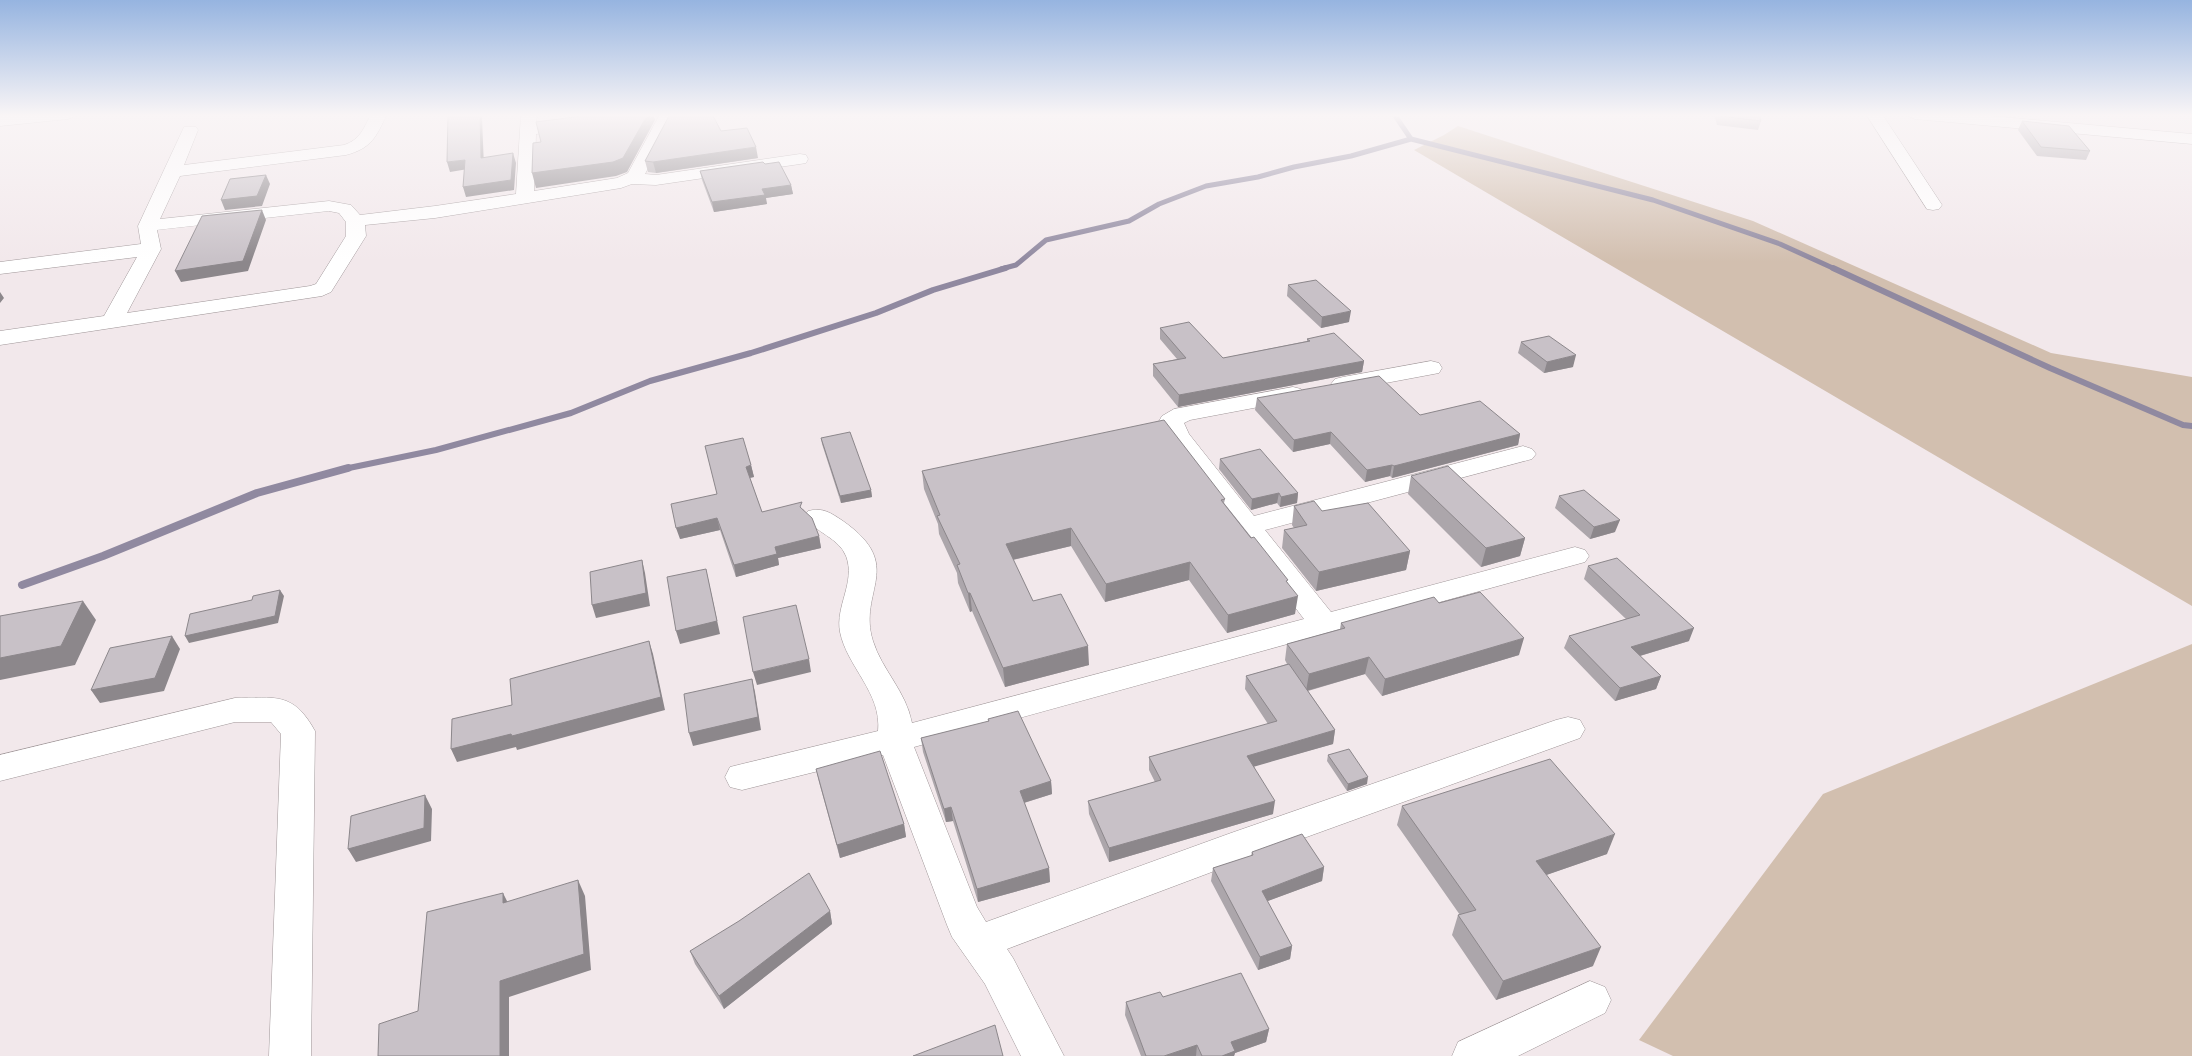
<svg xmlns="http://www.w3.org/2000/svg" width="2192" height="1056" font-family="'Playfair Display',serif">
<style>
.green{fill:#d2bfaf}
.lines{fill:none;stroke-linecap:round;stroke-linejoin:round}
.stream-far2{stroke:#9089a0;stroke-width:5}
.stream-far1{stroke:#9089a0;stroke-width:6}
.stream{stroke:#9089a0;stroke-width:8}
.minor-casing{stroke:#9f9698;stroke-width:1}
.minor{fill:#fff;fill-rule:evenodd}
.wall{fill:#aca6ab}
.shaded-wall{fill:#8c878b}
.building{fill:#c8c1c7;stroke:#8c878b}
</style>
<rect width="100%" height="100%" fill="#f2e8eb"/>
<!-- green -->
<path class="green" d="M1458 126 1753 221 2051 353 2192 377V606L1414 150 1444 135Z
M2192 644V1056H1673L1639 1040 1823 794Z"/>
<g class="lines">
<!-- stream-far2 -->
<path class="stream-far2" d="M1394 114 1411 139 1653 200 1780 244 1835 269
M1001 269 1016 265 1046 240 1129 221 1159 204 1206 186 1258 177 1294 167 1351 156 1411 139"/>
<!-- stream-far1 -->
<path class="stream-far1" d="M1833 268 2050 368 2183 425 2192 426
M344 469 436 450 571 413 650 381 751 353 876 313 933 290 1006 268"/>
<!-- stream -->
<path class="stream" d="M22 585 103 556 257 493 348 468"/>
<!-- minor casing -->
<g class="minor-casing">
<path id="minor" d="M22 114H76L73 117 68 119 0 126V116Z
M371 114H387C376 137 372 148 346 155L180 176 160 219 329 201 351 205 360 215 435 206 516 194 521 114H537L536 124 575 119 581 121 583 124 581 127 575 129 536 134 534 191 617 178 628 173 660 114H676L645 174 656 175 800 154 806 155 808 159 806 163 800 164 656 185 632 184 621 188 435 218 365 225 366 236 331 292 322 296 0 345V331L104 316 137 257 0 274V262L141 244 138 226 184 127H196L198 130 184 165 344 145C360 140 364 128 371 114ZM329 211 339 213 346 222V236L316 284 310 286 127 313 161 249 157 230Z
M1866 114H1882L1942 205 1939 209 1933 210 1927 209Z
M1907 114H1968L2192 134V144L1915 119 1910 117Z
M1431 361 1439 363 1442 368 1439 373 1343 391 1335 389 1331 384 1335 379 1343 377Z
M1293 387 1301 389 1305 394 1301 399 1190 420 1184 423 1189 434 1254 516 1523 446 1532 449 1536 454 1532 459 1265 530 1331 612 1575 547 1585 550 1589 556 1585 562 914 747 977 907 986 922 1231 833 1556 720 1568 717 1580 720 1585 729 1580 738 1257 855 1007 949 1013 958 1064 1056H1021L985 984 952 937 947 925 883 755 742 790 730 787 725 777 730 767 742 764 878 731C882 693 847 667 840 632 835 606 856 582 846 556 839 538 815 532 804 517L808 511C823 507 831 513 843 521 907 566 857 591 873 641 882 670 906 691 912 723L1304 619 1168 441 1159 421 1162 416 1174 409Z
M235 698C275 698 293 691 315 731L311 1056H269L281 734 271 722H235L0 781V755Z
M1590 981 1605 987 1611 1000 1605 1013 1518 1056H1452L1458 1042Z"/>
</g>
<!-- minor -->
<use href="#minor" class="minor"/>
</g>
<!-- wall -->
<path class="wall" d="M1714 114H1760V116L1761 121 1758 130 1717 125Z
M2022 121 2090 151 2086 160 2037 156 2018 130Z
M721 131 758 158 656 173 648 172 645 161Z
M765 164 791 185 793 194 765 198 767 204 714 212 702 180 700 171Z
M1288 285 1349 322 1321 328 1287 296Z
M1160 328 1223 358 1307 341V339L1364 361 1362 372 1178 407 1153 376V364L1177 359 1160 339Z
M1521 342 1573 367 1544 373 1518 353Z
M1257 398 1420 415 1520 434 1518 445 1392 478 1390 476 1365 482 1330 444 1293 452 1255 410Z
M821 438 871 490 872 497 841 503 822 444Z
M1220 459 1298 493 1297 503 1280 507 1277 503 1251 510 1219 469Z
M751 465 754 477 750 478 762 512 803 509 819 536 821 548 778 558 779 565 736 577 720 530 680 539 717 494Z
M922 471 1225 499 1224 503 1288 583 1295 614 1227 633 1189 580 1105 602 1071 546 1013 560 1033 601 1089 665 1005 687 972 611 970 612 958 583 957 573 939 534 938 524 924 489Z
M1411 476 1525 538 1520 556 1481 567 1408 494Z
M1559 496 1615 532 1590 539 1555 508Z
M1294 506 1410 551 1406 570 1316 591 1282 548 1284 530 1294 528 1292 525Z
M1588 566 1689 641 1640 656 1661 676 1656 689 1615 701 1564 648 1569 636 1626 619 1584 579Z
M1439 603 1519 655 1382 696 1365 674 1308 691 1335 730 1333 744 1254 766 1273 814 1109 862 1089 814 1088 801 1155 782 1149 770V757L1268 724 1245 689 1246 676 1287 664 1285 660 1287 644 1340 629 1341 623Z
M988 719 1051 781 1052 794 1024 803 1049 868 1050 882 978 902 953 821 946 822 923 752 921 738 988 722Z
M1328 755 1367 784 1347 791 1327 761Z
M816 769 904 824 906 837 840 858 819 782Z
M1402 806 1607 854 1546 875 1593 966 1496 1000 1452 935 1458 915H1460L1397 825Z
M1252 852 1324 867 1322 881 1267 901 1292 946 1290 959 1258 970 1211 881 1213 868 1251 856Z
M830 911 832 924 724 1009 695 964 690 951Z
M1163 997 1269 1029 1266 1042 1235 1053 1234 1056H1141L1125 1015 1126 1002Z"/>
<!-- shaded-wall -->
<path class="shaded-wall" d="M480 114H481L482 118 484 167 481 158Z
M648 114H653L655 120 627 172 616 176 536 188 532 173Z
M756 147 758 158 656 173 653 162Z
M513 153 516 163 514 190 466 197 463 187Z
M465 160 468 169 450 172 447 162Z
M266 175 270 184 262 206 225 210 221 200Z
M791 185 793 194 766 198 767 204 714 212 712 202 762 189Z
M262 210 266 220 248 271 181 282 175 271Z
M0 292 4 298 0 303Z
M1351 311 1349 322 1321 328 1322 317Z
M1576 355 1573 367 1544 373 1547 362Z
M1364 361 1362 372 1178 407 1179 395Z
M1331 432 1330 444 1293 452 1294 440Z
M1520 434 1518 445 1392 478 1394 466Z
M751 465 754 477 748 478 746 467Z
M1392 465 1390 476 1365 482 1367 470Z
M871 490 872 497 841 503 840 496Z
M1279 493 1277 503 1251 510 1252 499Z
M1298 493 1297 503 1280 507 1281 497Z
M717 518 720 530 680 539 676 528Z
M1620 520 1615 532 1590 539 1594 527Z
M1071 528V546L1007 561 1006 544Z
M819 536 821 548 778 558 779 565 736 577 734 565 775 547Z
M1525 538 1520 556 1481 567 1486 548Z
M1410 551 1406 570 1316 591 1319 572Z
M642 560 645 573 650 606 596 618 592 605Z
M1190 562 1189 580 1105 602 1106 584Z
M706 569 720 634 680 644 676 631Z
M280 590 284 596 278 623 189 643 185 636Z
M968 593H970L972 611 970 612Z
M1298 596 1295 614 1227 633 1228 615Z
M83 601 96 620 75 665 0 680V658Z
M1694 628 1689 641 1626 660 1631 647Z
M172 636 180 649 164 691 100 703 91 690Z
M1524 638 1519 655 1382 696 1385 679Z
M649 641 653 654 665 710 517 750 516 747 457 762 451 749Z
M1088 646 1089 665 1005 687 1003 668Z
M1369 657 1365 674 1306 691 1309 674Z
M809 659 811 672 757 685 753 672Z
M1661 676 1656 689 1615 701 1620 688Z
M752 679 755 692 761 730 693 746 689 733Z
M1335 730 1333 744 1246 769 1247 756Z
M1368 777 1367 784 1347 791 1348 784Z
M1051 781 1052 794 1020 804V791Z
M425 795 432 809 431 841 356 862 348 849Z
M1275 801 1273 814 1109 862V848Z
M951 807 953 821 946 822 944 809Z
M904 824 906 837 840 858 837 845Z
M1615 834 1607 854 1529 881 1536 861Z
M1324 867 1322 881 1260 904 1262 891Z
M1049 868 1050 882 978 902 977 889Z
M578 880 585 896 591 970 509 997V1056H500V981Z
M503 893 511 909 503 903Z
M830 911 832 924 724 1009 719 996Z
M1292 946 1290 959 1258 970 1260 957Z
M1601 947 1593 966 1496 1000 1503 981Z
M1269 1029 1266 1042 1235 1053 1234 1056H1222L1231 1042Z
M1197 1045 1196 1056H1164Z"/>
<!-- building -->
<path class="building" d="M448 114H480L481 158 513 153 511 180 463 187 465 160 447 162Z
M598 114H648L623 158 613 162 532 173 533 143 541 142 536 122Z
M670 114H712L721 131 747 128 756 147 653 162 645 161Z
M1719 114H1759L1761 121 1720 116Z
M2022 121 2069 126 2090 151 2041 147Z
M763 162 765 164 779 162 791 185 762 189 765 195 712 202 700 171Z
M266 175 257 196 221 200 230 179Z
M262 210 243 261 175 271 202 216Z
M1316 280 1351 311 1322 317 1288 285Z
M1189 322 1223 358 1310 341 1307 339 1334 333 1364 361 1179 395 1153 364 1186 358 1160 328Z
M1549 336 1576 355 1547 362 1521 342Z
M1379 376 1420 415 1480 401 1520 434 1394 466 1392 465 1367 470 1331 432 1294 440 1257 398Z
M1164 420 1225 499 1221 500 1251 538 1254 537 1288 580 1286 581 1298 596 1228 615 1190 562 1106 584 1071 528 1006 544 1033 601 1061 594 1088 646 1003 668 970 593H968L957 565 960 564 937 516 940 515 922 471Z
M850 432 871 490 840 496 821 438Z
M743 438 751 465 746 467 762 512 802 502 800 507 812 518 819 536 775 547 777 554 734 565 717 518 676 528 671 504 717 494 705 446Z
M1260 449 1298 493 1281 497 1279 493 1252 499 1220 459Z
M1448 466 1525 538 1486 548 1411 476Z
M1584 490 1620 520 1594 527 1559 496Z
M1314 501 1322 511 1368 503 1410 551 1319 572 1284 530 1307 525 1294 506Z
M1617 558 1694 628 1631 647 1661 676 1620 688 1569 636 1640 615 1588 566Z
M642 560 646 593 592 605 590 572Z
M706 569 717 621 676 631 667 577Z
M280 590 275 616 185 636 190 614 252 600 253 596Z
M1480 592 1524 638 1385 679 1369 657 1309 674 1287 644 1345 628 1341 623 1434 597 1439 603Z
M83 601 61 646 0 658V616Z
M796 605 809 659 753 672 743 617Z
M172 636 155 678 91 690 110 648Z
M649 641 661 697 512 736 511 734 451 749 452 719 512 705 510 679Z
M1289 664 1335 730 1247 756 1275 801 1109 848 1088 801 1161 780 1149 757 1277 721 1246 676Z
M752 679 758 717 689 733 684 694Z
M1018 711 1051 781 1020 791 1049 868 977 889 951 807 944 809 921 738 989 721 988 719Z
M1349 749 1368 777 1348 784 1328 755Z
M880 751 904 824 837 845 816 769Z
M1550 759 1615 834 1536 861 1601 947 1503 981 1458 915 1476 910 1402 806Z
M425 795 424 828 348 849 351 816Z
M1302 834 1324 867 1262 891 1292 946 1260 957 1213 868 1253 855 1252 852Z
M809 873 830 911 719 996 690 951 739 921Z
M578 880 584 954 500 981V1056H378L379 1024 418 1011 427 912 503 893V903Z
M1241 973 1269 1029 1231 1042 1235 1051 1222 1056H1202L1197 1045 1164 1056H1146L1126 1002 1160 992 1163 997Z
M995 1025 1003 1056H913Z"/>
<!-- sky -->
<linearGradient id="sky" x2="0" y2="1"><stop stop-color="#96b4e0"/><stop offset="0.44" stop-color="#f9f5f6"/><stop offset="1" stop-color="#f9f5f6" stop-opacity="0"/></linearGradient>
<rect width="2192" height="262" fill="url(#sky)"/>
</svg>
